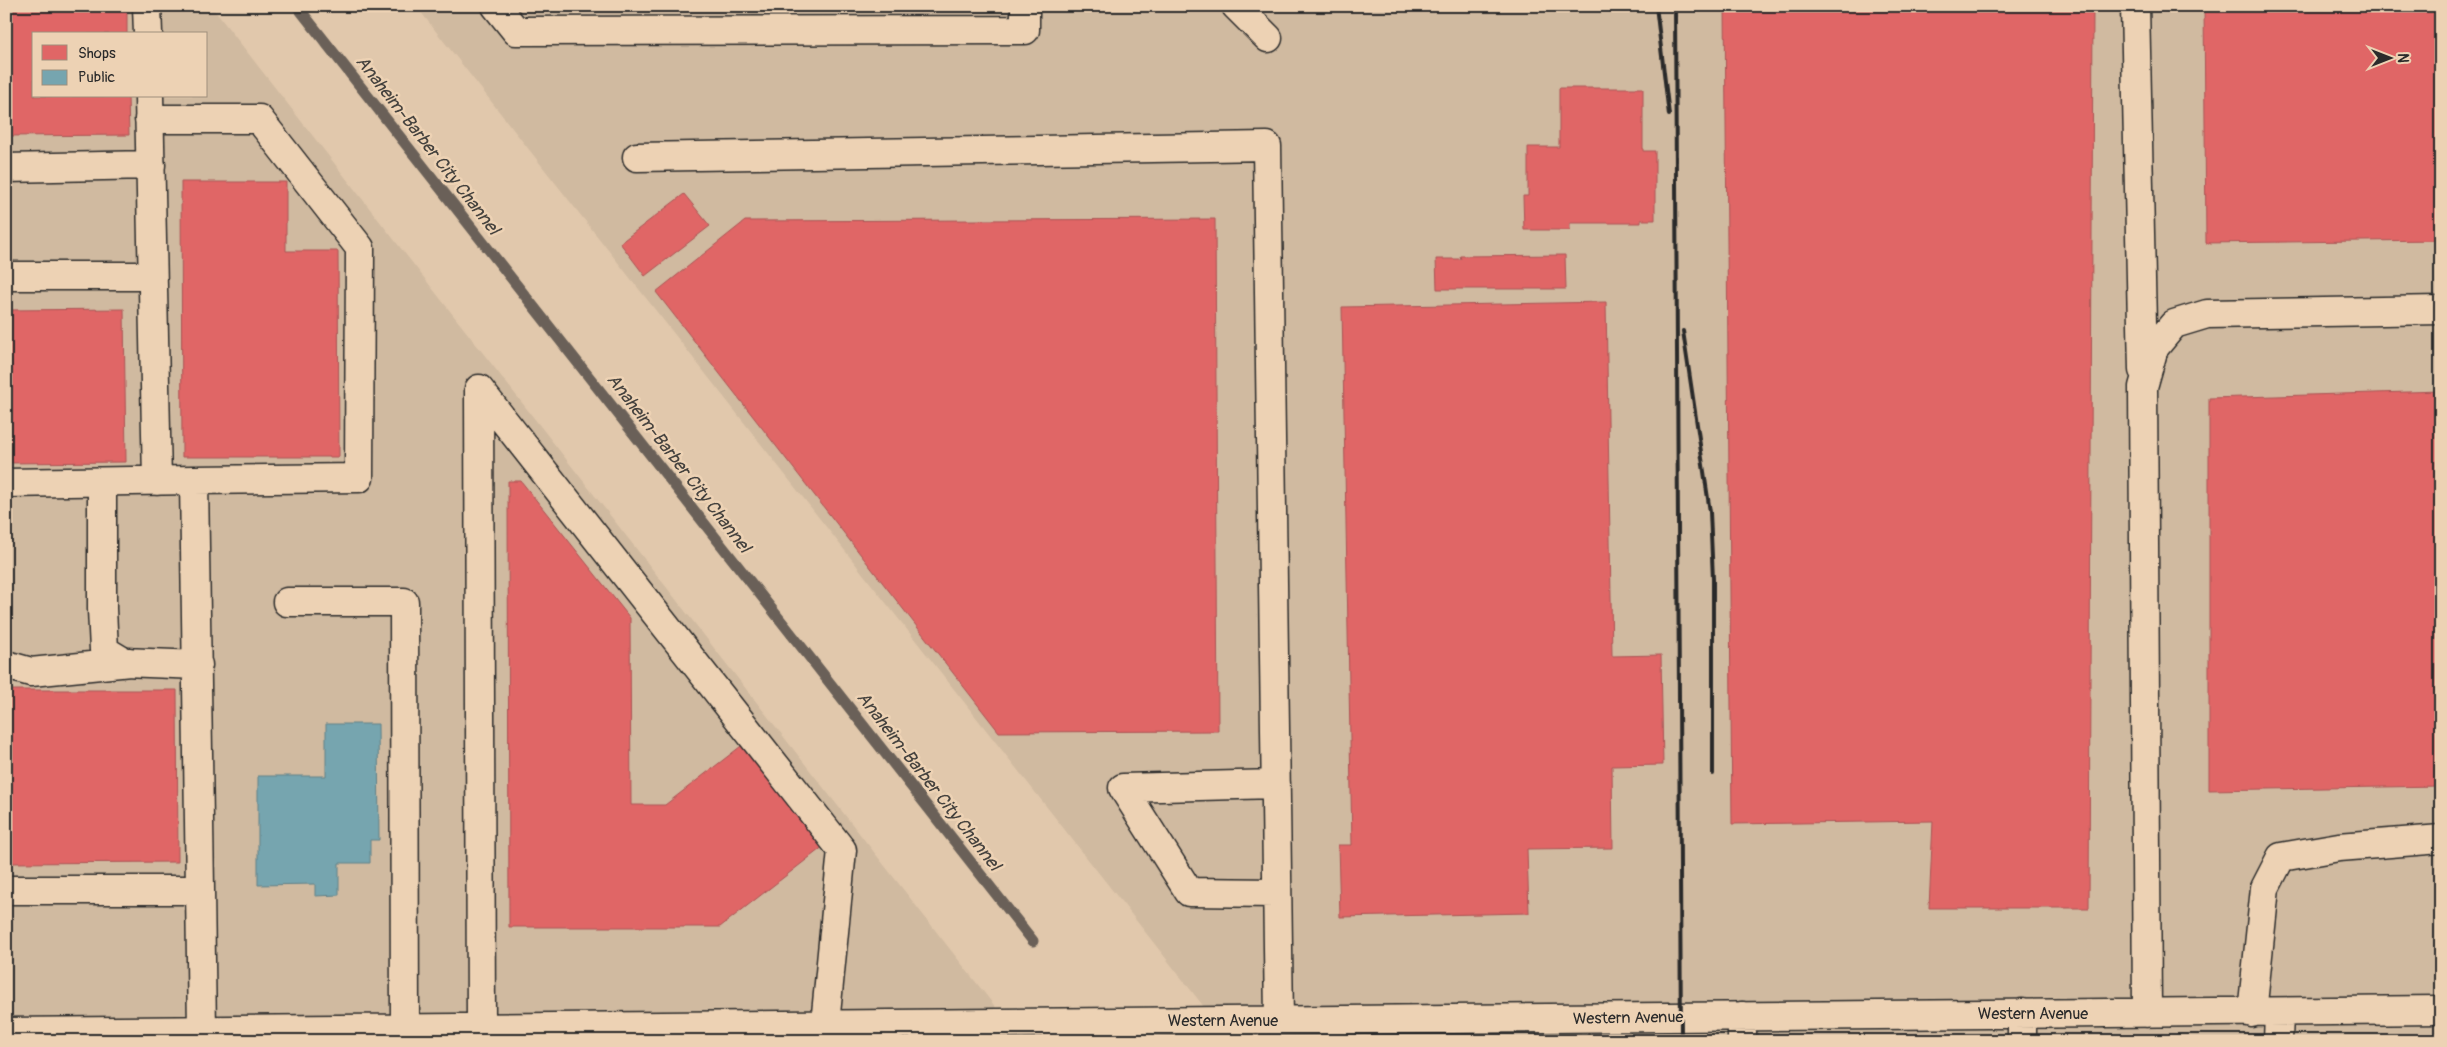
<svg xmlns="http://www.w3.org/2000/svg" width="2447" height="1047" font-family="Pangolin,sans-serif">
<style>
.built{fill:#d0baa0;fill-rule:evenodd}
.shops{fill:#e06666;stroke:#aa5454}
.public{fill:#76a5af;stroke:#608087}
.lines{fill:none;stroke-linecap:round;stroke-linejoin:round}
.stream{stroke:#6a6158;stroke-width:11}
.minor-casing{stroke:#2b2b2b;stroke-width:31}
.minor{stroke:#edd2b4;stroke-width:28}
.rail{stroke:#2b2b2b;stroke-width:4}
.labels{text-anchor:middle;stroke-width:5;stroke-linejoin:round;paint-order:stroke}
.street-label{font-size:16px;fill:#2b2b2b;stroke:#edd2b4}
.water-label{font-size:18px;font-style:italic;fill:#45423e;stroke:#edd2b4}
</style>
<rect width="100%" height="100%" fill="#e1c8ac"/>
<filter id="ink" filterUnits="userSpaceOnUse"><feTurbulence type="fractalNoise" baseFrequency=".02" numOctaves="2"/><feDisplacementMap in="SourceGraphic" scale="10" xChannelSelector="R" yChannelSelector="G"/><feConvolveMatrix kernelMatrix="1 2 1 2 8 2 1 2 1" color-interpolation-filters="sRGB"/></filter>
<g filter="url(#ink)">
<!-- built -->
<path class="built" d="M6 6H211L1022 1041H6ZM34 34H206V96H34Z
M416 6H2441V1041H1231Z"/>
<!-- shops -->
<path class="shops" d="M6 6H127V34H34V96H128L129 135 6 136Z
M1725 6H2093L2089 908H1929L1933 821 1732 824Z
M2204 6H2441V240L2206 243Z
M1559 88H1643V151H1655V220H1641V223H1570V230H1524L1523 196H1528V147H1559Z
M181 182H286V251H338L339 457H182Z
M684 194 710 226 645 276 620 243Z
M1215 219 1218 731 999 732 656 292 745 221Z
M1565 255 1566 289H1437L1436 259H1461L1460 256Z
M1606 302 1612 656 1661 655 1663 765 1612 766 1613 848 1527 849 1529 913 1340 917 1338 845H1352L1342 307Z
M124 309 126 462 6 463V310Z
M2441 391V786L2209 790V398Z
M508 481H521L630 618 631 805H665L745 743 824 846 720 927H509Z
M8 690H177L178 862 9 863Z"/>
<!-- public -->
<path class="public" d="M326 724H378L379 840H370V863H339V895L315 896V884L258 885V776H326Z"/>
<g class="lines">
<!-- stream -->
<path class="stream" d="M297 6 1033 941"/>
<!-- minor casing -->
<g class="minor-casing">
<path id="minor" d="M147 6 148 34
M496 6 516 31 1025 30V6
M1236 6 1268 38
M2135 6 2143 370
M149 96 157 481
M149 119H259L360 248 359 478 194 480
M637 157 1267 146 1279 1020
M6 168 151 165
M6 276H152
M102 482V609L104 650 124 662 198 665
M6 483 194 480 200 890H6
M287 602H404L405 1028
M6 665 31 672 130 662
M1276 784 1123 788 1189 892 1276 893
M200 890 202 1030
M2022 1013V1041
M2147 1013 2143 387 2154 348 2174 324 2207 314 2441 310
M2252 1013 2265 888 2281 857 2339 847 2441 839
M1742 1016V1041
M481 1028 479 389 842 850 825 1024
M6 1032 2441 1010
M2278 1041 2279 1013"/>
</g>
<!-- minor -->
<use href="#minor" class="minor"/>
<!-- rail -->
<path class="rail" d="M1656 6 1669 115
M1675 6 1681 1041
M1683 331 1710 512 1713 579V774"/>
</g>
</g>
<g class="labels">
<!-- street labels -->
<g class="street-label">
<text x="2033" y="1019">Western Avenue</text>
<text transform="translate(1628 1017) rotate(-1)" y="6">Western Avenue</text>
<text x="1223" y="1026">Western Avenue</text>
</g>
<!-- water labels -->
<g class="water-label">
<text transform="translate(428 145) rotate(52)" y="6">Anaheim-Barber City Channel</text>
<text transform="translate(679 463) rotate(52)" y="6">Anaheim-Barber City Channel</text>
<text transform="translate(929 781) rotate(52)" y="6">Anaheim-Barber City Channel</text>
</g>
</g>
<!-- margin -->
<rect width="2447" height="1047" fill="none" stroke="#edd2b4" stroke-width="25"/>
<rect x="12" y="12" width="2422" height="1022" fill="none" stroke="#2b2b2b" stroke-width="2" filter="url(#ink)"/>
<!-- legend -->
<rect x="32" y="32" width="175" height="65" fill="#edd2b4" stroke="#9f8f7d"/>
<rect x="42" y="45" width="25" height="15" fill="#e06666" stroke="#9f8f7d"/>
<text x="78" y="58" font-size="15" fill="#2b2b2b">Shops</text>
<rect x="42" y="70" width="25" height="15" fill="#76a5af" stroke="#9f8f7d"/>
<text x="78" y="82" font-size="15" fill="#2b2b2b">Public</text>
<!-- north arrow -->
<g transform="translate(2390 58) rotate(90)" stroke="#edd2b4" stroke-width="4" paint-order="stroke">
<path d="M0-4L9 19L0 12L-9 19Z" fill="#2b2b2b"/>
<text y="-8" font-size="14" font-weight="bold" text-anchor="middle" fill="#2b2b2b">N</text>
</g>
</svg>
